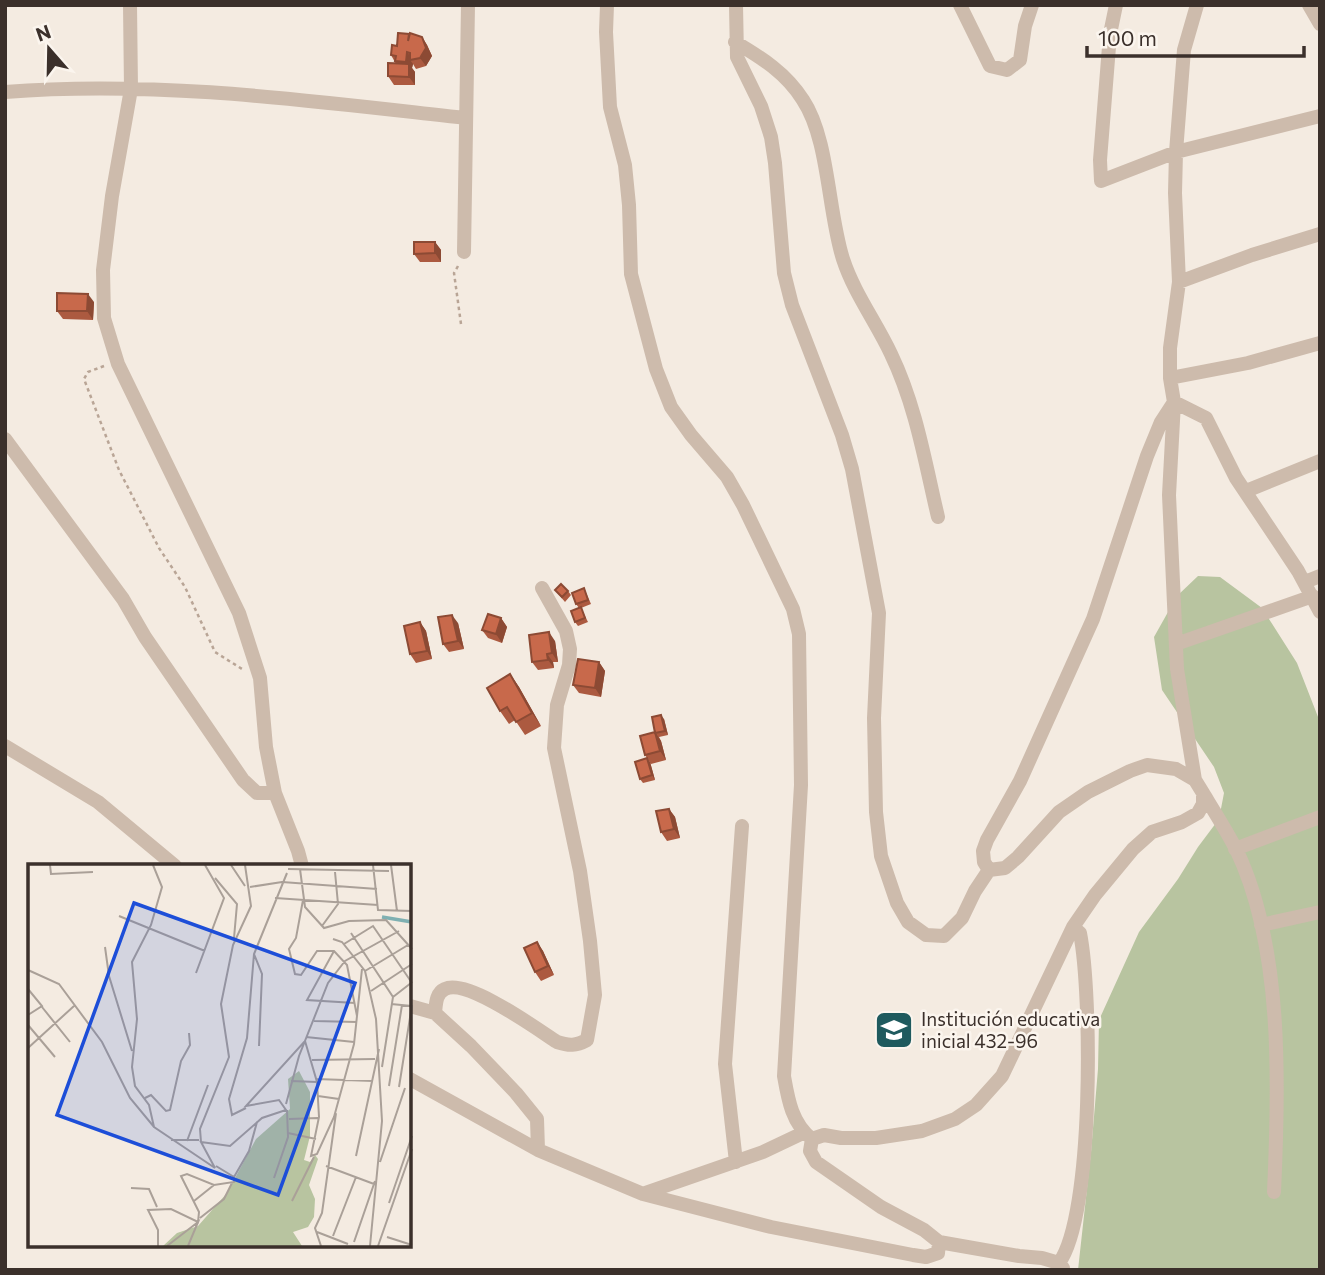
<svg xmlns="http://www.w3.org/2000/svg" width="1325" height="1275" font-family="Commissioner,sans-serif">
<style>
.green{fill:#b8c4a0}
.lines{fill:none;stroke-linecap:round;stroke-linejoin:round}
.path{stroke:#b9a596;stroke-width:2.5;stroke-dasharray:3.5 3.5;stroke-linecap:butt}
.minor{stroke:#cdbbac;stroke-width:14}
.wall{fill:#ac5a40}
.shaded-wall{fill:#8c4a34}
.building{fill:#c8694b;stroke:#8c4a34;stroke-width:2}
.labels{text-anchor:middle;stroke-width:5;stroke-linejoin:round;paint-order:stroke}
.poi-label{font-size:19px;fill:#3b302b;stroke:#fbf5ee;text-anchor:start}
.inset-river{fill:none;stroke:#7fb0b2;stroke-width:3.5}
.inset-road{fill:none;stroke:#aaa098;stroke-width:2}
.view{fill:#1d4ed8;fill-opacity:0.15;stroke:#1d4ed8;stroke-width:3.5}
.inset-edge{fill:none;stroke:#3b302b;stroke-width:3.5}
</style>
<rect width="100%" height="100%" fill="#f4ebe1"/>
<!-- green -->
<path class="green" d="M1198 576 1220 577 1262 608 1297 663 1320 722V1270H1078L1091 1152 1098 1069 1099 1020 1139 932 1178 879 1198 847 1219 819 1224 793 1214 767 1162 690 1154 637 1177 596Z"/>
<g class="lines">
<!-- path -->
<path class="path" d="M458 266 454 273 461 324
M104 366 88 372 84 379 119 470 159 548 185 587 215 652 242 669"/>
<!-- minor -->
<path class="minor" d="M130 5 131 89 112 196 103 270 104 318 118 364 239 613 260 678 266 747 275 793 298 851 302 866
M607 5 606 32 610 107 625 165 629 205 631 274 656 369 671 407 691 435 727 477 743 505 793 609 799 634 801 785 784 1076C788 1099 792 1124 812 1139
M736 5 737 57 761 106 771 137 775 163 784 273 792 305 842 435 852 469 879 613 874 718 876 812 881 856 897 903 908 922 926 935 944 936 962 918 975 891 989 870
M960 5 990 66 1007 70 1020 60 1025 26 1032 5
M1116 5 1110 34 1100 160 1101 181 1176 152 1320 116
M1309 5 1320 24
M735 42C762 58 786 73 803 100 829 139 828 213 843 259 854 293 876 322 891 354 916 406 925 462 938 517
M5 92C159 80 312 101 465 118
M464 252 468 5
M1179 282 1252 255 1320 234
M1170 378 1248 363 1320 343
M5 439 123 599 145 637 243 780 257 793H275
M1246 491 1320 461
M1305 582 1320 576
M1176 644 1313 596
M5 746 98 802 175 866
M1195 780 1177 669 1169 495 1174 402 1170 378V348L1179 282 1175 193 1176 152 1184 50 1197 5
M1203 793C1214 811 1226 830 1236 849 1283 946 1279 1086 1274 1192
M1235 849 1320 817
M1261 925 1320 912
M410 1006 435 1013 471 1046 516 1093 537 1119 538 1150
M435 1013C436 1003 436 993 445 989 467 978 537 1029 557 1042 569 1046 576 1046 587 1040L595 995 590 941 580 871 554 748 557 705 569 665 570 649 566 631 542 588
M410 1079 538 1150 643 1194 771 1227 913 1255 926 1257 938 1253 939 1242 924 1230 881 1207 816 1162 810 1151 812 1139 824 1135 841 1138H876L922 1131 955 1119 976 1105 1002 1076 1073 927 1095 895 1133 849 1152 832 1182 822 1198 813 1203 804V793L1195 780 1176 769 1147 765 1130 771 1088 792 1059 812 1018 857 1005 868 989 870 984 862 983 851 987 840 1020 781 1093 619 1147 456 1161 422 1174 402 1206 418 1236 478 1298 571 1320 612
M736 1162 725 1064 742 826
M645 1193 763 1152 803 1133
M939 1242 1019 1256 1042 1258 1059 1263 1063 1268
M1059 1263C1094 1215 1092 994 1080 933L1073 927"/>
</g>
<!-- wall -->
<path class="wall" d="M422 37 427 45 432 56 426 66 416 69 413 64 412 68 415 72V85H394L388 76 396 64 391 55 397 46Z
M435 242 441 250V262H420L414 254Z
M94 302 93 320 63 319 57 311Z
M584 588 591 604 581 608 588 622 578 626 575 622 579 608 576 604Z
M555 590 568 591 571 595 565 602Z
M501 618 507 627 502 643 488 638 482 630Z
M420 622 426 631 432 659 416 663 410 654Z
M458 623 464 649 449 652 443 644Z
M555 641 558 662H553L554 668 538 670 532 662Z
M599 662 605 671 601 697 579 693 573 685Z
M510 674 519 687 541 726 525 735 515 720 509 724 500 711Z
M664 719 668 735 659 737 661 741 666 760 651 764 645 755 655 732Z
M650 762 655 780 643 783 640 779Z
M669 809 675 817 680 838 667 841 661 832Z
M537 942 543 951 554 975 541 981 535 972Z"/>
<!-- shaded-wall -->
<path class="shaded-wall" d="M422 37 427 45 432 56 426 66 420 58Z
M407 52 413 60H410L413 64 412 68 415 72V85L409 77V67L406 62Z
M435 242 441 250V262L435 253Z
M88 294 94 302 93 320 87 311Z
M452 615 458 623 464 649 458 641Z
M501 618 507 627 502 643 496 634Z
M420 622 426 631 432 659 427 651Z
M549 632 555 641 558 662 552 653Z
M547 654 553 662 554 668 548 660Z
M599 662 605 671 601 697 595 688Z
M510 674 519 687 541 726 532 713Z
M661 715 664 719 668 735 665 731Z
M655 732 661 741 666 760 660 751Z
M647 758 650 762 655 780 652 775Z
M669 809 675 817 680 838 674 829Z
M537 942 543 951 554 975 548 966Z"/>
<!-- building -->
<path class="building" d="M398 33 409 34 408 41 410 33 422 37 426 48 420 58 410 60V53L407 52 406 62 395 61 396 56 391 55 392 45 397 46Z
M388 63 409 64V77L388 76Z
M414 242H435V253L414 254Z
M57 293 88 294 87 311H57Z
M561 584 568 591 562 597 555 590Z
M584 588 588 600 576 604 572 593Z
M581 607 585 618 575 622 571 611Z
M488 614 501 618 496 634 482 630Z
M452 615 458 641 443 644 438 617Z
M420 622 427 651 410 654 404 626Z
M549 632 552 653 547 654 548 660 532 662 529 635Z
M578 659 599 662 595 688 573 685Z
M510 674 532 713 516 722 507 707 500 711 487 688Z
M661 715 665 731 655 733 652 717Z
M655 732 660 751 645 755 640 736Z
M647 758 652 775 640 779 635 762Z
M669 809 674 829 661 832 656 811Z
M537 942 548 966 535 972 524 948Z"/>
<!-- icons -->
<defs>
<g id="school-square" transform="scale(2.0125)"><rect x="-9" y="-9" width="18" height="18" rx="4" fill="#1f5a5e" stroke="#fbf5ee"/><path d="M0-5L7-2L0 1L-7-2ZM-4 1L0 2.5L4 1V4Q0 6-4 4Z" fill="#fff"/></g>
</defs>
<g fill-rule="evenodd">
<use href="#school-square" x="894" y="1030"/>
</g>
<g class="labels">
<!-- poi labels -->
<g class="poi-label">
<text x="921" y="1026">Institución educativa<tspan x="921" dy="22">inicial 432-96</tspan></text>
</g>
</g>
<!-- overview -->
<g transform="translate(28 864)">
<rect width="383" height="383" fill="#f4ebe1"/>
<path d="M271 207 282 228V272L276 296 282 298 287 291 290 295 281 321 287 335 286 353 280 363 265 368 274 382H135L149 369 170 362 199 329 228 275 262 245 260 215Z" fill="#b8c4a0"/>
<path class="inset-river" d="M354 53 384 58"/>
<path class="inset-road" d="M22 1 23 10 65 8M125 1 134 23 123 61 104 98 109 155 104 203 107 222 121 241 126 263M203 1 217 22M345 1 350 46 384 47M363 1 369 47M260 5 361 7M272 5 277 43 296 64 321 57 358 56 384 85M187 14 209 40 206 74M222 23 254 18 349 25M247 34 350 41M275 36 268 74 261 85 267 110 273 111 289 87H306L319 101 329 152M91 52 177 87M294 62 310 40 307 8M323 69 365 133 354 203M305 75 314 78 337 107 348 155 354 257 342 382M316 80 345 62 384 119M77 83 81 112 104 187M306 87 279 136 327 139M226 90 234 110 231 182M0 106 31 120 74 178 102 234 126 263 187 304 173 278 202 282 234 254 258 246 251 236 218 242 277 177 289 218 291 253 283 292 289 290 306 253 326 180 334 105M337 107 380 81M168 109 196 34 177 1M0 125 14 142 0 151M343 127 384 100M365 133 383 119M363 140 384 142M14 143 42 178M286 157 329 158M0 161 27 193M278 173 326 178M0 184 46 142M284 196 347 195M288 215 345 217M263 217 289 218M361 222 374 141M371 223 384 141M290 232 311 235M117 234 123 231 138 247 142 246 153 197 162 181 161 169M258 240 271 192 300 119 317 97 371 67M218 244 204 251 201 235 219 174 226 90 259 9M261 255 290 254M260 269 288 275M143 276H171M159 277 180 221M173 278 172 265 201 193 193 140 205 81 223 42 217 1M328 292 351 185M352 298 377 224M298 302 346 320M206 313 221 287 229 258M246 314 260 273 259 246M103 324 121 325 129 343M166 337 186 321M264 337 286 293M361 339 384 272M172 354 196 335 204 319M289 368 320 380M305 372 328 313M359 373 384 381M326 378 347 317M130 382V366L120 346 143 345 170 358 171 348 153 312 159 310 186 321 206 318V313L188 302M139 382 170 358 160 382M293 382 287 364 294 349 308 249M350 382 384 285"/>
<path class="view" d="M106 39 327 119 250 331 29 251Z"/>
<rect width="383" height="383" class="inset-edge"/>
</g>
<!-- border -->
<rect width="1325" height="1275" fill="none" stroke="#3b302b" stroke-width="14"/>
<!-- north arrow -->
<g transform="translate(49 49) rotate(340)" stroke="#fbf5ee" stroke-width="5" paint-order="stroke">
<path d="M0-5L12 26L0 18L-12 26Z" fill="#3b302b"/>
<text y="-10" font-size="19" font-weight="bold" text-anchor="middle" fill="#3b302b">N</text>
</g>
<!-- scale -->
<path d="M1087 46v10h217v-10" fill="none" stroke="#3b302b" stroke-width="3.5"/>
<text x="1098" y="46" font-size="21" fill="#3b302b" stroke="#fbf5ee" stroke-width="5" paint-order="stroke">100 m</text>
</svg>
